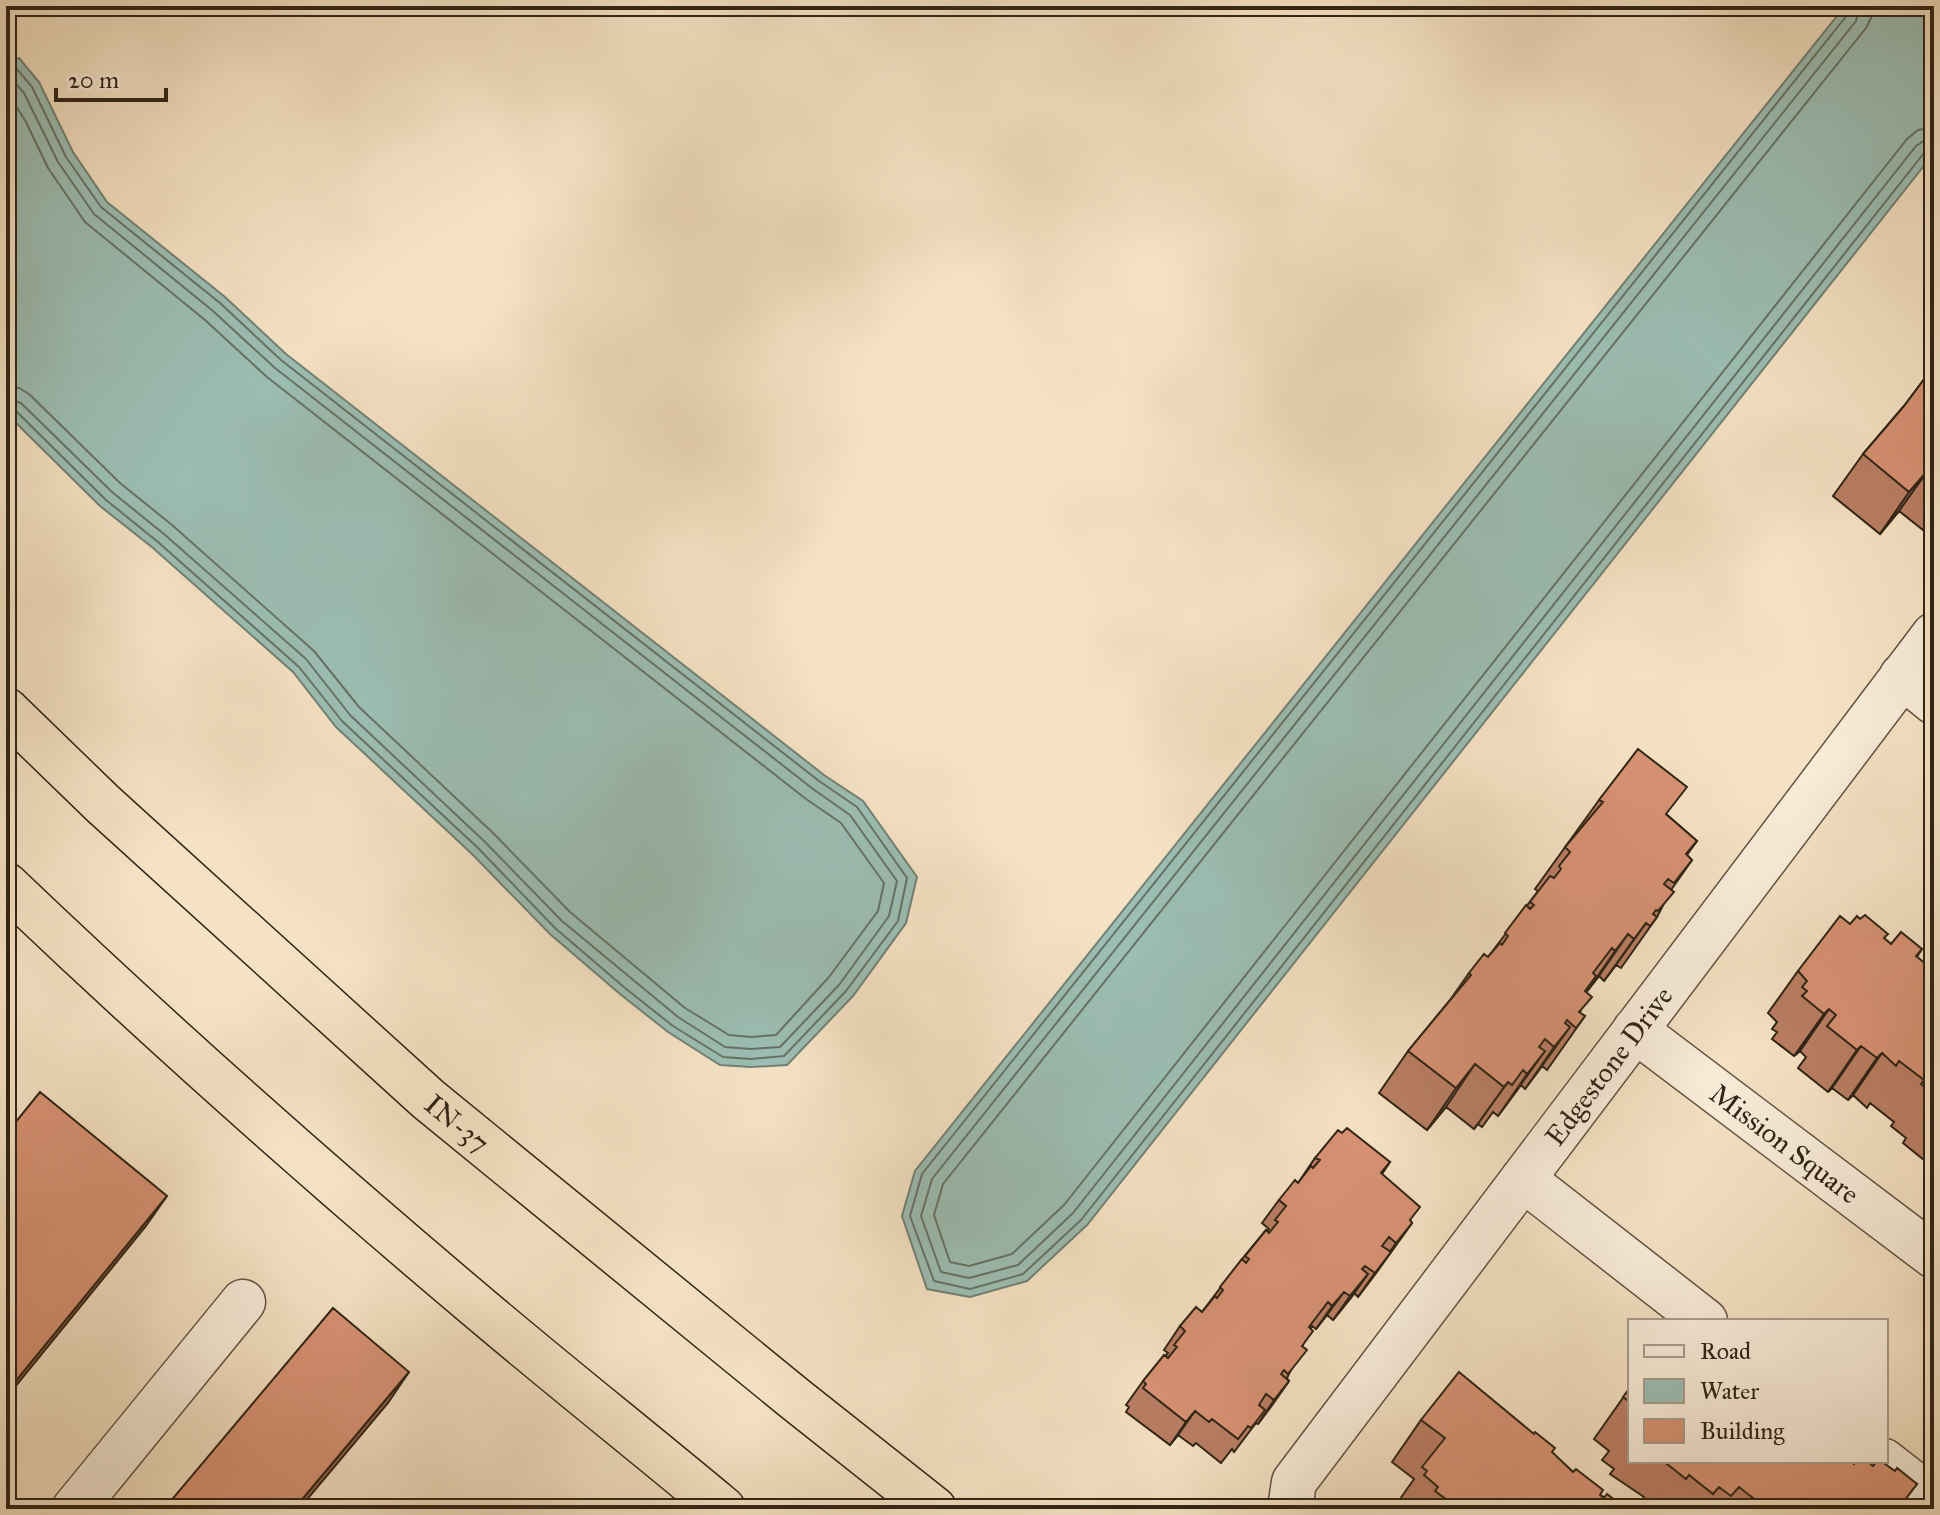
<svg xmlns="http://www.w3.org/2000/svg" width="1940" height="1515" font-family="'IM FELL Great Primer',serif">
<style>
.water{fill:#9cbeb4;stroke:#718174;stroke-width:2}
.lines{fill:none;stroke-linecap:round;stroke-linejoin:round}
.shore{stroke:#667264;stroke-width:2}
.minor-casing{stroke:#615441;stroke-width:47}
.highway-casing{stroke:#302515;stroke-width:47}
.minor{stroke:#f8ecd9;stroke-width:44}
.highway{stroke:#f5e2c4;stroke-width:44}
.wall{fill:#b97e64;stroke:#302515;stroke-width:2}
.shaded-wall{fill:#966651;stroke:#302515;stroke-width:2}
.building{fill:#d79274;stroke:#302515;stroke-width:2}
.labels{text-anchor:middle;stroke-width:8;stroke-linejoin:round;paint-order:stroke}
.street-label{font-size:28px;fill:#302515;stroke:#f8ecd9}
</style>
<rect width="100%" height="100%" fill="#f5e2c4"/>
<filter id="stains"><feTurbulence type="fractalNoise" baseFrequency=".0025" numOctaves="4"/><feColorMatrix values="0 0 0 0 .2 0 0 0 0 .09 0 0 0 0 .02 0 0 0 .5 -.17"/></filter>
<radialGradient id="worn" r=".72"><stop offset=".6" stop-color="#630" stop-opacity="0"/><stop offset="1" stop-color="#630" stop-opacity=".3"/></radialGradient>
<!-- water -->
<path class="water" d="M1845 6H1934V153L1087 1225 1027 1281 970 1297 927 1289 902 1216 915 1171Z
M19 58 39 82 73 152 107 202 225 297 286 354 824 775 863 801 917 877 906 923 853 996 787 1065 751 1067 720 1065 668 1032 620 994 550 934 472 854 336 727 293 672 153 548 100 506 6 413V60Z"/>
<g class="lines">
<!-- shore -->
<path class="shore" d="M1850 6 1848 14 922 1174 910 1216 934 1281 970 1289 1023 1274 1081 1220 1924 153 1934 149
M1860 6 1856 21 932 1179 921 1216 941 1272 969 1278 1018 1265 1073 1213 1916 146 1925 140 1934 139
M1873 6 1871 18 1866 28 943 1184 934 1215 950 1262 969 1266 1012 1254 1064 1205 1907 139 1918 130 1934 127
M6 68H16L32 87 66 157 101 207 220 303 281 360 819 781 857 807 907 878 898 921 846 991 784 1056 751 1059 723 1057 673 1026 625 988 555 928 478 848 342 721 299 667 158 542 106 500 15 410 6 408
M6 78 12 79 24 93 58 162 94 214 213 311 275 368 813 789 850 815 897 881 889 916 839 985 780 1047 751 1049 725 1047 678 1017 562 921 484 841 350 715 306 659 164 534 112 492 21 403 6 398
M6 90 26 122 48 168 85 222 205 320 267 377 806 799 841 823 884 883 878 911 829 977 776 1035 751 1037 729 1035 685 1008 570 912 493 833 359 707 314 651 172 525 120 483 29 394 19 388 6 386"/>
<!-- minor casing -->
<g class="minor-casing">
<g id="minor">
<path d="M1902 676 1934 702"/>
<path id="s1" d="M1635 1030 1934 1256"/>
<path d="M1523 1179 1705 1321"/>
<path d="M1884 1461 1934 1500"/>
<path d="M74 1509 243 1302"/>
<path id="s2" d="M1295 1509 1291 1502 1294 1482 1934 635"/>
</g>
</g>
<!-- highway casing -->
<g class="highway-casing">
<g id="highway">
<path id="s3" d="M6 710 103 804 428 1099 794 1398 934 1509"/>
<path d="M6 885C161 1033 321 1175 485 1313 563 1379 644 1443 723 1509"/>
</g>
</g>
<!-- minor -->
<use href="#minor" class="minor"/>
<!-- highway -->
<use href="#highway" class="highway"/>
</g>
<!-- wall -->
<path class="wall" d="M1934 366V531L1931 529 1928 534 1899 511 1880 534 1833 496 1863 454 1904 406Z
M1599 800 1667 815 1697 841 1687 855 1692 860 1671 890 1657 917 1621 968 1616 965 1604 981 1599 976 1586 992 1580 1013 1585 1016 1547 1070 1542 1066 1525 1089 1521 1085 1498 1116 1493 1112 1482 1127 1478 1124 1474 1129 1446 1107 1427 1130 1379 1093 1408 1051 1450 1000 1469 973 1488 957 1538 891 1535 889Z
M1850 924 1885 939 1891 944 1922 949 1917 957 1934 974V1173L1928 1168 1934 1160 1928 1155 1924 1160 1903 1143 1906 1138 1891 1126 1894 1122 1870 1103 1867 1108 1853 1095 1848 1100 1832 1088 1828 1092 1798 1068 1806 1057 1800 1051 1794 1056 1772 1039 1777 1032 1772 1029 1777 1022 1768 1013 1798 971Z
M1342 1133 1390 1162 1382 1174 1412 1223 1358 1297 1354 1293 1333 1320 1327 1315 1316 1329 1312 1326 1287 1378 1289 1381 1258 1424 1256 1423 1234 1452 1232 1449 1221 1463 1196 1443 1193 1446 1178 1435 1170 1445 1126 1412 1129 1407 1126 1405 1143 1381 1168 1353 1164 1350 1180 1326 1202 1312 1242 1259 1266 1230 1267 1231 1269 1229 1262 1223 1279 1200 1298 1183 1315 1158Z
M1630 1388V1461H1851L1854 1464 1873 1466 1895 1471 1917 1484 1904 1501 1915 1509H1642L1638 1506 1644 1497 1610 1474 1614 1469 1602 1460 1609 1451 1594 1439Z
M1421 1420 1552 1453 1573 1472 1600 1495 1626 1509H1393L1414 1479 1392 1462Z"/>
<!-- shaded-wall -->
<path class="shaded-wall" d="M1929 469 1899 511 1880 534 1909 492Z
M1646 923 1616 965 1604 981 1634 939Z
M1628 934 1599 976 1586 993 1615 951Z
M1829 1009 1800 1051 1794 1056 1824 1014Z
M1570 1027 1540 1069 1525 1089 1554 1047Z
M1861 1046 1832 1088 1828 1092 1857 1050Z
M1545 1051 1515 1093 1498 1116 1527 1074Z
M1882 1053 1853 1095 1848 1100 1877 1058Z
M1475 1064 1446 1107 1427 1130 1456 1088Z
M1508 1082 1478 1124 1474 1129 1504 1087Z
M167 1196 146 1226 6 1398V1393Z
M1412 1223 1374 1276 1358 1297 1396 1243Z
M1368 1274 1351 1298 1333 1320 1350 1296Z
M1344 1292 1327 1315 1316 1329 1332 1306Z
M409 1372 388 1403 299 1509H294Z
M1289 1381 1273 1404 1258 1424 1274 1400Z
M1195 1411 1178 1435 1170 1445 1186 1422Z"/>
<!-- building -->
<path class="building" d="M1934 366V473L1929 469 1909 492 1863 454 1904 406Z
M1638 749 1687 787 1666 814 1697 841 1686 854 1692 860 1674 883 1668 879 1664 884 1674 892 1658 911 1656 910 1653 914 1657 917 1650 926 1646 923 1634 939 1628 934 1615 951 1612 948 1593 973 1596 976 1585 991 1592 997 1579 1012 1585 1016 1576 1028 1567 1020 1565 1023 1570 1027 1554 1047 1545 1039 1539 1047 1545 1051 1527 1074 1523 1070 1512 1085 1508 1082 1504 1087 1475 1064 1456 1088 1408 1051 1471 975 1469 973 1484 954 1488 957 1500 943 1502 945 1508 936 1505 933 1526 905 1530 909 1534 905 1530 902 1550 876 1554 878 1561 869 1559 866 1570 852 1565 847 1603 802 1599 800Z
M1865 915 1888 934 1884 938 1891 944 1901 932 1922 949 1916 956 1931 968 1930 970 1934 974V1094L1921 1084 1924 1080 1899 1061 1896 1066 1882 1053 1877 1058 1861 1046 1857 1050 1827 1026 1836 1015 1829 1009 1824 1014 1802 996 1807 991 1802 987 1807 981 1798 971 1840 916 1850 924 1857 916 1860 919Z
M40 1092 167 1196 6 1393V1134Z
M1347 1128 1390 1162 1381 1173 1420 1207 1410 1220 1412 1223 1396 1243 1389 1237 1382 1246 1391 1252 1375 1273 1365 1266 1362 1269 1368 1274 1350 1296 1344 1292 1332 1306 1328 1302 1309 1327 1313 1331 1302 1346 1307 1350 1288 1374 1284 1370 1281 1374 1289 1381 1274 1400 1266 1394 1259 1405 1265 1410 1251 1428 1248 1426 1238 1439 1212 1419 1209 1422 1195 1411 1186 1422 1143 1388 1146 1384 1143 1381 1164 1355 1168 1358 1177 1347 1174 1345 1185 1331 1180 1326 1196 1307 1202 1312 1215 1296 1217 1298 1223 1290 1220 1287 1242 1259 1246 1263 1249 1259 1245 1256 1266 1230 1269 1233 1278 1222 1275 1220 1286 1206 1279 1200 1295 1180 1298 1183 1311 1166 1313 1168 1320 1160 1315 1158 1338 1130 1342 1133Z
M333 1308 409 1372 294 1509H164Z
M1459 1372 1534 1434 1535 1432 1555 1448 1552 1452 1573 1472 1576 1469 1603 1490 1600 1495 1604 1498 1607 1494 1626 1509H1469L1462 1503 1458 1508 1435 1491 1438 1487 1424 1475 1427 1471 1422 1467 1445 1438 1421 1420Z
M1630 1388V1402L1623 1397Z
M1670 1461H1851L1854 1464 1856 1461H1867L1873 1466 1877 1461H1881L1895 1471 1897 1468 1917 1484 1904 1501 1915 1509H1767L1739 1487 1731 1496 1719 1487 1713 1494 1689 1475 1686 1479 1667 1464Z"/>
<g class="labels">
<!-- street labels -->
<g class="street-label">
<text dy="10" stroke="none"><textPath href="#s2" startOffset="550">Edgestone Drive</textPath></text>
<text dy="10" stroke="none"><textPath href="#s3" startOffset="612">IN-37</textPath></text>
<text dy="10" stroke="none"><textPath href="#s1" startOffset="188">Mission Square</textPath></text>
</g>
</g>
<!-- margin -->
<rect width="1940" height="1515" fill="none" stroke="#f5e2c4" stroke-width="32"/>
<rect x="8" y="8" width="1924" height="1499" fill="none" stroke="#302515" stroke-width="4"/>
<rect x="16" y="16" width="1908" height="1483" fill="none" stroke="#302515" stroke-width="2"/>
<!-- legend -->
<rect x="1628" y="1319" width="260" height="144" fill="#f8ecd9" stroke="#a89c8b" stroke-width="2"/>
<rect x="1644" y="1345" width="40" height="12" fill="#f8ecd9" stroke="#a89c8b" stroke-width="2"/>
<text x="1700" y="1359" font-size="24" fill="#302515">Road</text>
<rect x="1644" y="1379" width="40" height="24" fill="#9cbeb4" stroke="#a89c8b" stroke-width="2"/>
<text x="1700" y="1399" font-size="24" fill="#302515">Water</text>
<rect x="1644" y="1419" width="40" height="24" fill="#d79274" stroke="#a89c8b" stroke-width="2"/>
<text x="1700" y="1439" font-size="24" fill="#302515">Building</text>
<!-- scale -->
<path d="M56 88v12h110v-12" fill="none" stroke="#302515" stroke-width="4"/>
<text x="68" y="88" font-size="24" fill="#302515" stroke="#f8ecd9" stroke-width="6" paint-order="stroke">20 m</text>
<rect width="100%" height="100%" filter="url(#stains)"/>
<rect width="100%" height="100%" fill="url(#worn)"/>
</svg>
